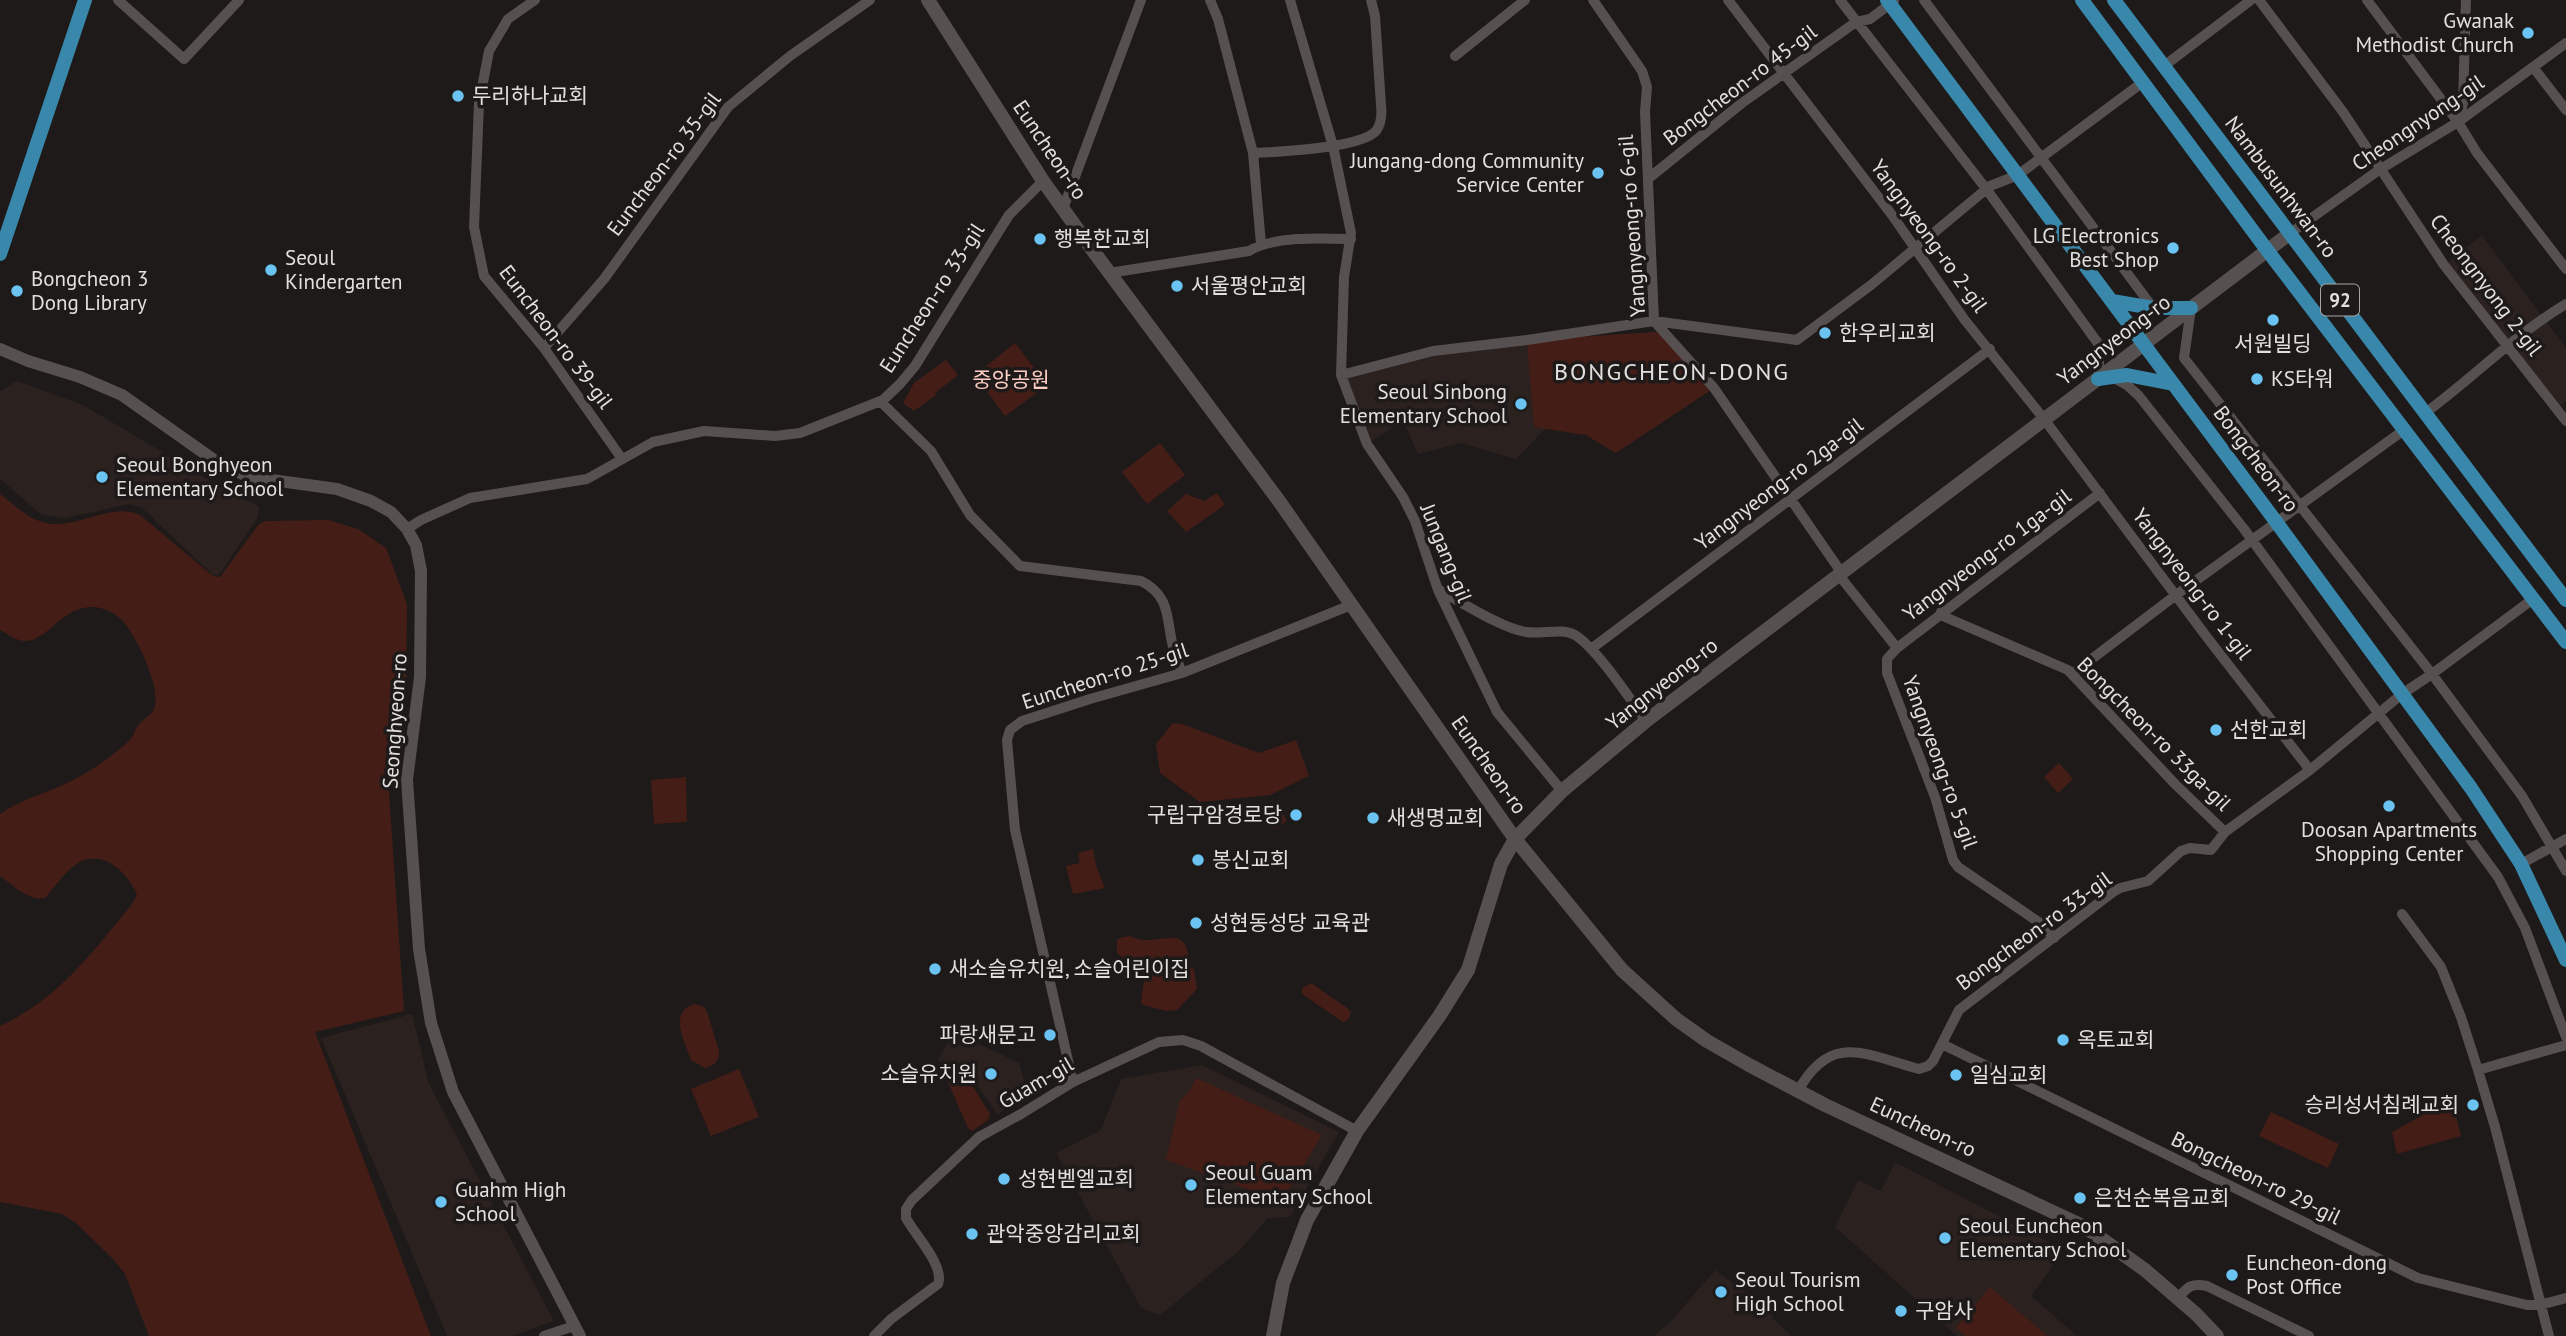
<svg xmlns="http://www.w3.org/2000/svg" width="2566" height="1336" font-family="'PT Sans','Noto Sans KR',sans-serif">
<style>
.built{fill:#2b211f}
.green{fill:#451d17}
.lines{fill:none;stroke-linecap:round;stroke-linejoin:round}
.minor{stroke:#565150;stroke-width:10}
.tertiary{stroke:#565150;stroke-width:12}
.secondary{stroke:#565150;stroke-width:14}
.primary{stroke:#3988ab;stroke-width:14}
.poi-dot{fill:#6ac3f1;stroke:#1e1a19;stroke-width:2.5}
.labels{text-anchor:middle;stroke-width:7;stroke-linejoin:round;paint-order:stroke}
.shield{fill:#1e1a19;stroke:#a7a4a4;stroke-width:2}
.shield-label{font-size:19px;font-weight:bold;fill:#e2dfdf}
.poi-label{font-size:21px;fill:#e2dfdf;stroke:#1e1a19;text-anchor:start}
.street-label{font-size:21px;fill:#e2dfdf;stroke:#1e1a19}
.park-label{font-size:21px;fill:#fcccc3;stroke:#1e1a19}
.quarter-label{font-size:24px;letter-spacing:2px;fill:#e2dfdf;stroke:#1e1a19}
</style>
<rect width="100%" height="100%" fill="#1e1a19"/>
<!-- built -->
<path class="built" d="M2482 235 2566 348V401L2556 408 2444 265Z
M1657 332 1616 453 1586 435 1545 429 1516 459 1461 443 1418 454 1403 421 1367 444 1341 375 1433 351Z
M17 381 83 405 233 494 259 506 258 517 219 575H213L141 507 129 504 65 518 42 515 0 479V391Z
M412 1014 429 1084 554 1321 512 1336H447L321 1038Z
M954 1032 1019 1063 1029 1096 997 1114 977 1085 938 1060Z
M1202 1065 1339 1132 1290 1217 1268 1218 1240 1250 1160 1315 1141 1308 1056 1153 1101 1130 1121 1079Z
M1895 1162 2064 1250 2031 1296 2077 1336H1957L1835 1227 1858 1180 1881 1191Z
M1715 1270 1775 1313 1772 1318 1792 1336H1654L1672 1320Z"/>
<!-- green -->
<path class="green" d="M1657 332 1714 388 1616 453 1586 435 1534 427 1527 340Z
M1015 343 1047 385 1005 416 975 375Z
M946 360 958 375 935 393 936 395 914 411 903 403 914 383Z
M1160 443 1185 475 1147 504 1122 472Z
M1217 493 1225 505 1186 532 1167 511 1186 494 1204 501Z
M0 494C13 504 26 517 42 522 75 532 110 501 140 515L213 576 220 577 259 524 266 521 328 520 358 529 386 548 407 604 406 695 388 778 404 1011 315 1032 431 1336H149L125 1274 113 1259 76 1223 62 1214 0 1202V1026C57 1000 93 952 132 904L137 895C128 872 101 846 75 865 64 873 54 888 45 898 29 902 12 884 0 876V814C21 799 44 794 67 783 89 773 111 757 129 741 134 736 135 728 140 723 144 719 149 717 152 712 166 695 136 635 122 620 115 613 105 608 94 607 62 605 48 642 24 641 16 640 7 634 0 630Z
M1173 723 1182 724 1259 753 1296 740 1309 776 1270 795 1200 802 1160 773 1156 744Z
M2059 763 2073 779 2058 793 2044 777Z
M686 777 687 822 654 824 651 780Z
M1277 803 1287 821 1274 829 1263 811Z
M1093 849 1096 866 1105 888 1073 894 1066 866 1080 863 1078 853Z
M1130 936C1156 951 1188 916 1189 965L1194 970 1197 989 1177 1010 1167 1011 1143 1005 1141 1002 1146 969 1138 957 1123 958 1117 953V940L1120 938Z
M1311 983 1347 1008 1351 1012 1348 1020 1343 1022 1302 994V988Z
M695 1004 704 1007 707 1012 719 1051C720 1061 714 1066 705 1068L691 1060C684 1041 668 1011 695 1004Z
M941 1066H943L974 1088 990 1114 988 1120 972 1131 968 1128Z
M739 1069 759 1117 711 1136 691 1089Z
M1196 1078 1322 1135 1285 1196 1273 1198 1166 1160 1180 1100 1189 1092Z
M2450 1092 2461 1136 2397 1154 2392 1132 2418 1118Z
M2271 1112 2339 1144 2328 1168 2259 1136Z
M1990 1287 2047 1336H1965L1956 1328Z"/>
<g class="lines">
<!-- minor -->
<path class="minor" d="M118 0 184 59 239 0
M535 0 508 19 489 51 479 103 474 227 484 276 544 348 622 459
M1210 0 1218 19 1253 153 1261 244
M1290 0 1333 146 1351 233 1344 277 1341 375 1367 444 1403 497 1415 521 1438 590 1497 712 1562 791
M1593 0 1642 71 1647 87 1645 112 1654 321 1714 388 1841 572
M1728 0 1892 215 1964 319 2044 419 2206 636 2310 770
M1840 0 1987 190 2100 346 2098 379
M1924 0 2153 308
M2259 0 2343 112 2444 265 2566 421
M2367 0 2458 122 2477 153 2566 269
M1455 56 1525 0
M2164 66 2251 0
M2533 67 2566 110
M2458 122 2463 103 2466 0
M1253 153C1277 152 1361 148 1376 131 1382 123 1382 114 1381 105L1375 16 1371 0
M1649 178 1742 103 1856 22 1870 19 1894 1
M1063 209 1141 0
M2289 234 2379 170 2458 122 2566 43
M1109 273 1249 251C1274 236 1321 238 1351 239
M2191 308 2184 358 2432 674 2522 796 2566 871
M544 348 604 279 728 107 790 56 870 0
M1341 375 1433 351 1527 340 1654 321 1797 340 1871 285 1990 186 2018 175 2143 82
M2114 378 2127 385 2139 396 2244 529 2498 877 2525 928 2566 1037
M880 401 931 451 970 515 1020 566 1141 581C1171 596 1166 618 1173 647 1175 656 1179 665 1182 673
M2425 413C2473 378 2514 335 2566 304
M407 529 421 520 470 498 587 479 653 442 704 431 775 436 800 433 883 400 900 384 915 366 1009 215 1043 181
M1838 574 1897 648 1887 659V673L1935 797 1953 860 1958 867 2040 923 2054 938
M1439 590C1461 602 1503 629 1526 632 1543 635 1563 626 1578 637 1600 653 1629 698 1646 721
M1941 612 1945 617 2068 670 2175 784 2225 832
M1897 648 2100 493
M1591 649 1990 349
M2072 674 2176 595 2404 430
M2521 864 2566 839
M2402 914 2441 967 2461 1017 2478 1070
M1942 1044 2418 1278 2527 1305H2540L2566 1298
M1073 1082 1015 830 1007 740 1010 730 1022 721 1090 699 1182 673 1351 605
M1798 1091C1831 1031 1866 1055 1919 1069L1928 1066 1933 1061 1959 1010 2113 892 2120 888 2148 881 2181 851 2190 848 2211 850 2225 832 2310 770 2402 694 2432 674 2533 599
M2178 1298C2188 1286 2192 1283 2207 1286L2309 1336
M544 1336 574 1326
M874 1336 891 1319 938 1284C945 1266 915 1235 906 1218V1209L912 1200 979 1137 1021 1114 1073 1082 1159 1042 1183 1040 1201 1046 1357 1131
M2549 1336 2495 1127 2478 1070 2566 1045"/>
<!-- tertiary -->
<path class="tertiary" d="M0 349 28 361 80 377 122 395 221 465 250 477 337 489 371 501 391 512 407 529 416 545 421 571 420 677 407 780 419 949 431 1023 453 1092 580 1336"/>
<!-- secondary -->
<path class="secondary" d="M928 0 1043 181 1091 248 1279 501 1515 839 1622 970 1676 1019 1707 1041 1749 1065 1825 1105 2085 1227 2145 1270 2196 1314 2217 1336
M1273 1336 1283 1283 1307 1220 1357 1131 1440 1015 1468 970 1501 864 1515 839 1562 791 1646 721 2289 234"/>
<!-- primary -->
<path class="primary" d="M1887 0 2277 523 2471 788 2521 864 2566 960
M2082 0 2267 250 2566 642
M2114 0 2566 600
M0 254 85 0
M2112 301 2153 308H2191
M2098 379 2127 375 2173 384"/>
</g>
<!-- markers -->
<g class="poi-dot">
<circle cx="2528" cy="33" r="7"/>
<circle cx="458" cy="96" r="7"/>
<circle cx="1598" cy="173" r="7"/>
<circle cx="1040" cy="239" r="7"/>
<circle cx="2173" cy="248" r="7"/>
<circle cx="271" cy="270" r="7"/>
<circle cx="1177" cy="286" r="7"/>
<circle cx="17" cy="291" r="7"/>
<circle cx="2273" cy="320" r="7"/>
<circle cx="1825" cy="333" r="7"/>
<circle cx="2257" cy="379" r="7"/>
<circle cx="1521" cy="404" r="7"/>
<circle cx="102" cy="477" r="7"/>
<circle cx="2216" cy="730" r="7"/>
<circle cx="2389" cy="806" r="7"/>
<circle cx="1296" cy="815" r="7"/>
<circle cx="1373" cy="818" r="7"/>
<circle cx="1198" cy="860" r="7"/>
<circle cx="1196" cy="923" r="7"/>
<circle cx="935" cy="969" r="7"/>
<circle cx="1050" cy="1035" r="7"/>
<circle cx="2063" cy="1040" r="7"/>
<circle cx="991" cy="1074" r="7"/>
<circle cx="1956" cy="1075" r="7"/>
<circle cx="2473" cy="1105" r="7"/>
<circle cx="1004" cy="1179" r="7"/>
<circle cx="1191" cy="1185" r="7"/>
<circle cx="2080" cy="1198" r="7"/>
<circle cx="441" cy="1202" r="7"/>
<circle cx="972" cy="1234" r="7"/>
<circle cx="1945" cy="1238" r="7"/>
<circle cx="2232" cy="1275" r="7"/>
<circle cx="1721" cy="1292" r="7"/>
<circle cx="1901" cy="1311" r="7"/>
</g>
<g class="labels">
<!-- shield labels -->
<rect class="shield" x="2321" y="284.5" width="38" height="31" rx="5"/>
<g class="shield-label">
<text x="2340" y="307">92</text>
</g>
<!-- poi labels -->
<g class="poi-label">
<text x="2514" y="28" text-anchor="end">Gwanak<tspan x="2514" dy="24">Methodist Church</tspan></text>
<text x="472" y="103">두리하나교회</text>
<text x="1584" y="168" text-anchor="end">Jungang-dong Community<tspan x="1584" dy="24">Service Center</tspan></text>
<text x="2159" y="243" text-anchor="end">LG Electronics<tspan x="2159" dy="24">Best Shop</tspan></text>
<text x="1054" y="246">행복한교회</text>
<text x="285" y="265">Seoul<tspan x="285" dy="24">Kindergarten</tspan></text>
<text x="31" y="286">Bongcheon 3<tspan x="31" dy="24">Dong Library</tspan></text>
<text x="1191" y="293">서울평안교회</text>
<text x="1839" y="340">한우리교회</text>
<text x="2273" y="351" text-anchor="middle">서원빌딩</text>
<text x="2271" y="386">KS타워</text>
<text x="1507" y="399" text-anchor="end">Seoul Sinbong<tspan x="1507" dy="24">Elementary School</tspan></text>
<text x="116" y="472">Seoul Bonghyeon<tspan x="116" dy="24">Elementary School</tspan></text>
<text x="2230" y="737">선한교회</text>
<text x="1282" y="822" text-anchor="end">구립구암경로당</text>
<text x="1387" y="825">새생명교회</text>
<text x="2389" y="837" text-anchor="middle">Doosan Apartments<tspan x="2389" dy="24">Shopping Center</tspan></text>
<text x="1212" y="867">봉신교회</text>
<text x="1210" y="930">성현동성당 교육관</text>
<text x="949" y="976">새소슬유치원, 소슬어린이집</text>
<text x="1036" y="1042" text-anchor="end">파랑새문고</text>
<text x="2077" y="1047">옥토교회</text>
<text x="977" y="1081" text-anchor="end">소슬유치원</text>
<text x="1970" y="1082">일심교회</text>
<text x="2459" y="1112" text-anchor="end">승리성서침례교회</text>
<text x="1205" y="1180">Seoul Guam<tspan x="1205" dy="24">Elementary School</tspan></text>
<text x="1018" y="1186">성현벧엘교회</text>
<text x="455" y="1197">Guahm High<tspan x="455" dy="24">School</tspan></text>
<text x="2094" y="1205">은천순복음교회</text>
<text x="1959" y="1233">Seoul Euncheon<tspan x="1959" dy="24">Elementary School</tspan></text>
<text x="986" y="1241">관악중앙감리교회</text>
<text x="2246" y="1270">Euncheon-dong<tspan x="2246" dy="24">Post Office</tspan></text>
<text x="1735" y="1287">Seoul Tourism<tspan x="1735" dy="24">High School</tspan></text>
<text x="1915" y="1318">구암사</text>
</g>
<!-- street labels -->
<g class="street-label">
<text transform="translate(1740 85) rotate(-37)" y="7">Bongcheon-ro 45-gil</text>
<text transform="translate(2418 123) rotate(-34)" y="7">Cheongnyong-gil</text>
<text transform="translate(1050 150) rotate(56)" y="7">Euncheon-ro</text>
<text transform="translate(664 164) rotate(-53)" y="7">Euncheon-ro 35-gil</text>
<text transform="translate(2281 187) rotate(53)" y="7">Nambusunhwan-ro</text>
<text transform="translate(1632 226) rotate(-94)" y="7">Yangnyeong-ro 6-gil</text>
<text transform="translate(1929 236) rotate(54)" y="7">Yangnyeong-ro 2-gil</text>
<text transform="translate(2486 285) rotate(53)" y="7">Cheongnyong 2-gil</text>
<text transform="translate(932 298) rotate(-57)" y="7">Euncheon-ro 33-gil</text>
<text transform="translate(556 337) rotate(53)" y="7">Euncheon-ro 39-gil</text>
<text transform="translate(2114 340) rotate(-37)" y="7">Yangnyeong-ro</text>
<text transform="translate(2256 459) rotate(53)" y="7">Bongcheon-ro</text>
<text transform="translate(1779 484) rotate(-37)" y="7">Yangnyeong-ro 2ga-gil</text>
<text transform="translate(1446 553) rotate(68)" y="7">Jungang-gil</text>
<text transform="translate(1987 555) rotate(-37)" y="7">Yangnyeong-ro 1ga-gil</text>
<text transform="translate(2192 584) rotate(53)" y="7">Yangnyeong-ro 1-gil</text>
<text transform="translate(1105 676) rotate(-18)" y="7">Euncheon-ro 25-gil</text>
<text transform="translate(1662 684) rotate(-38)" y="7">Yangnyeong-ro</text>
<text transform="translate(395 721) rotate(-86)" y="7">Seonghyeon-ro</text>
<text transform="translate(2154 734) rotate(45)" y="7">Bongcheon-ro 33ga-gil</text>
<text transform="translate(1940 762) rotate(70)" y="7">Yangnyeong-ro 5-gil</text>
<text transform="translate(1489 765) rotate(55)" y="7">Euncheon-ro</text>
<text transform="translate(2034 931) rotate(-36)" y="7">Bongcheon-ro 33-gil</text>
<text transform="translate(1036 1083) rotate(-30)" y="7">Guam-gil</text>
<text transform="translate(1923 1127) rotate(25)" y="7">Euncheon-ro</text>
<text transform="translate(2256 1178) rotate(26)" y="7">Bongcheon-ro 29-gil</text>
</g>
<!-- park labels -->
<g class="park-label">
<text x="1011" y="387">중앙공원</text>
</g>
<!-- quarter labels -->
<g class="quarter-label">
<text x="1672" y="380">BONGCHEON-DONG</text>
</g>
</g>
</svg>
